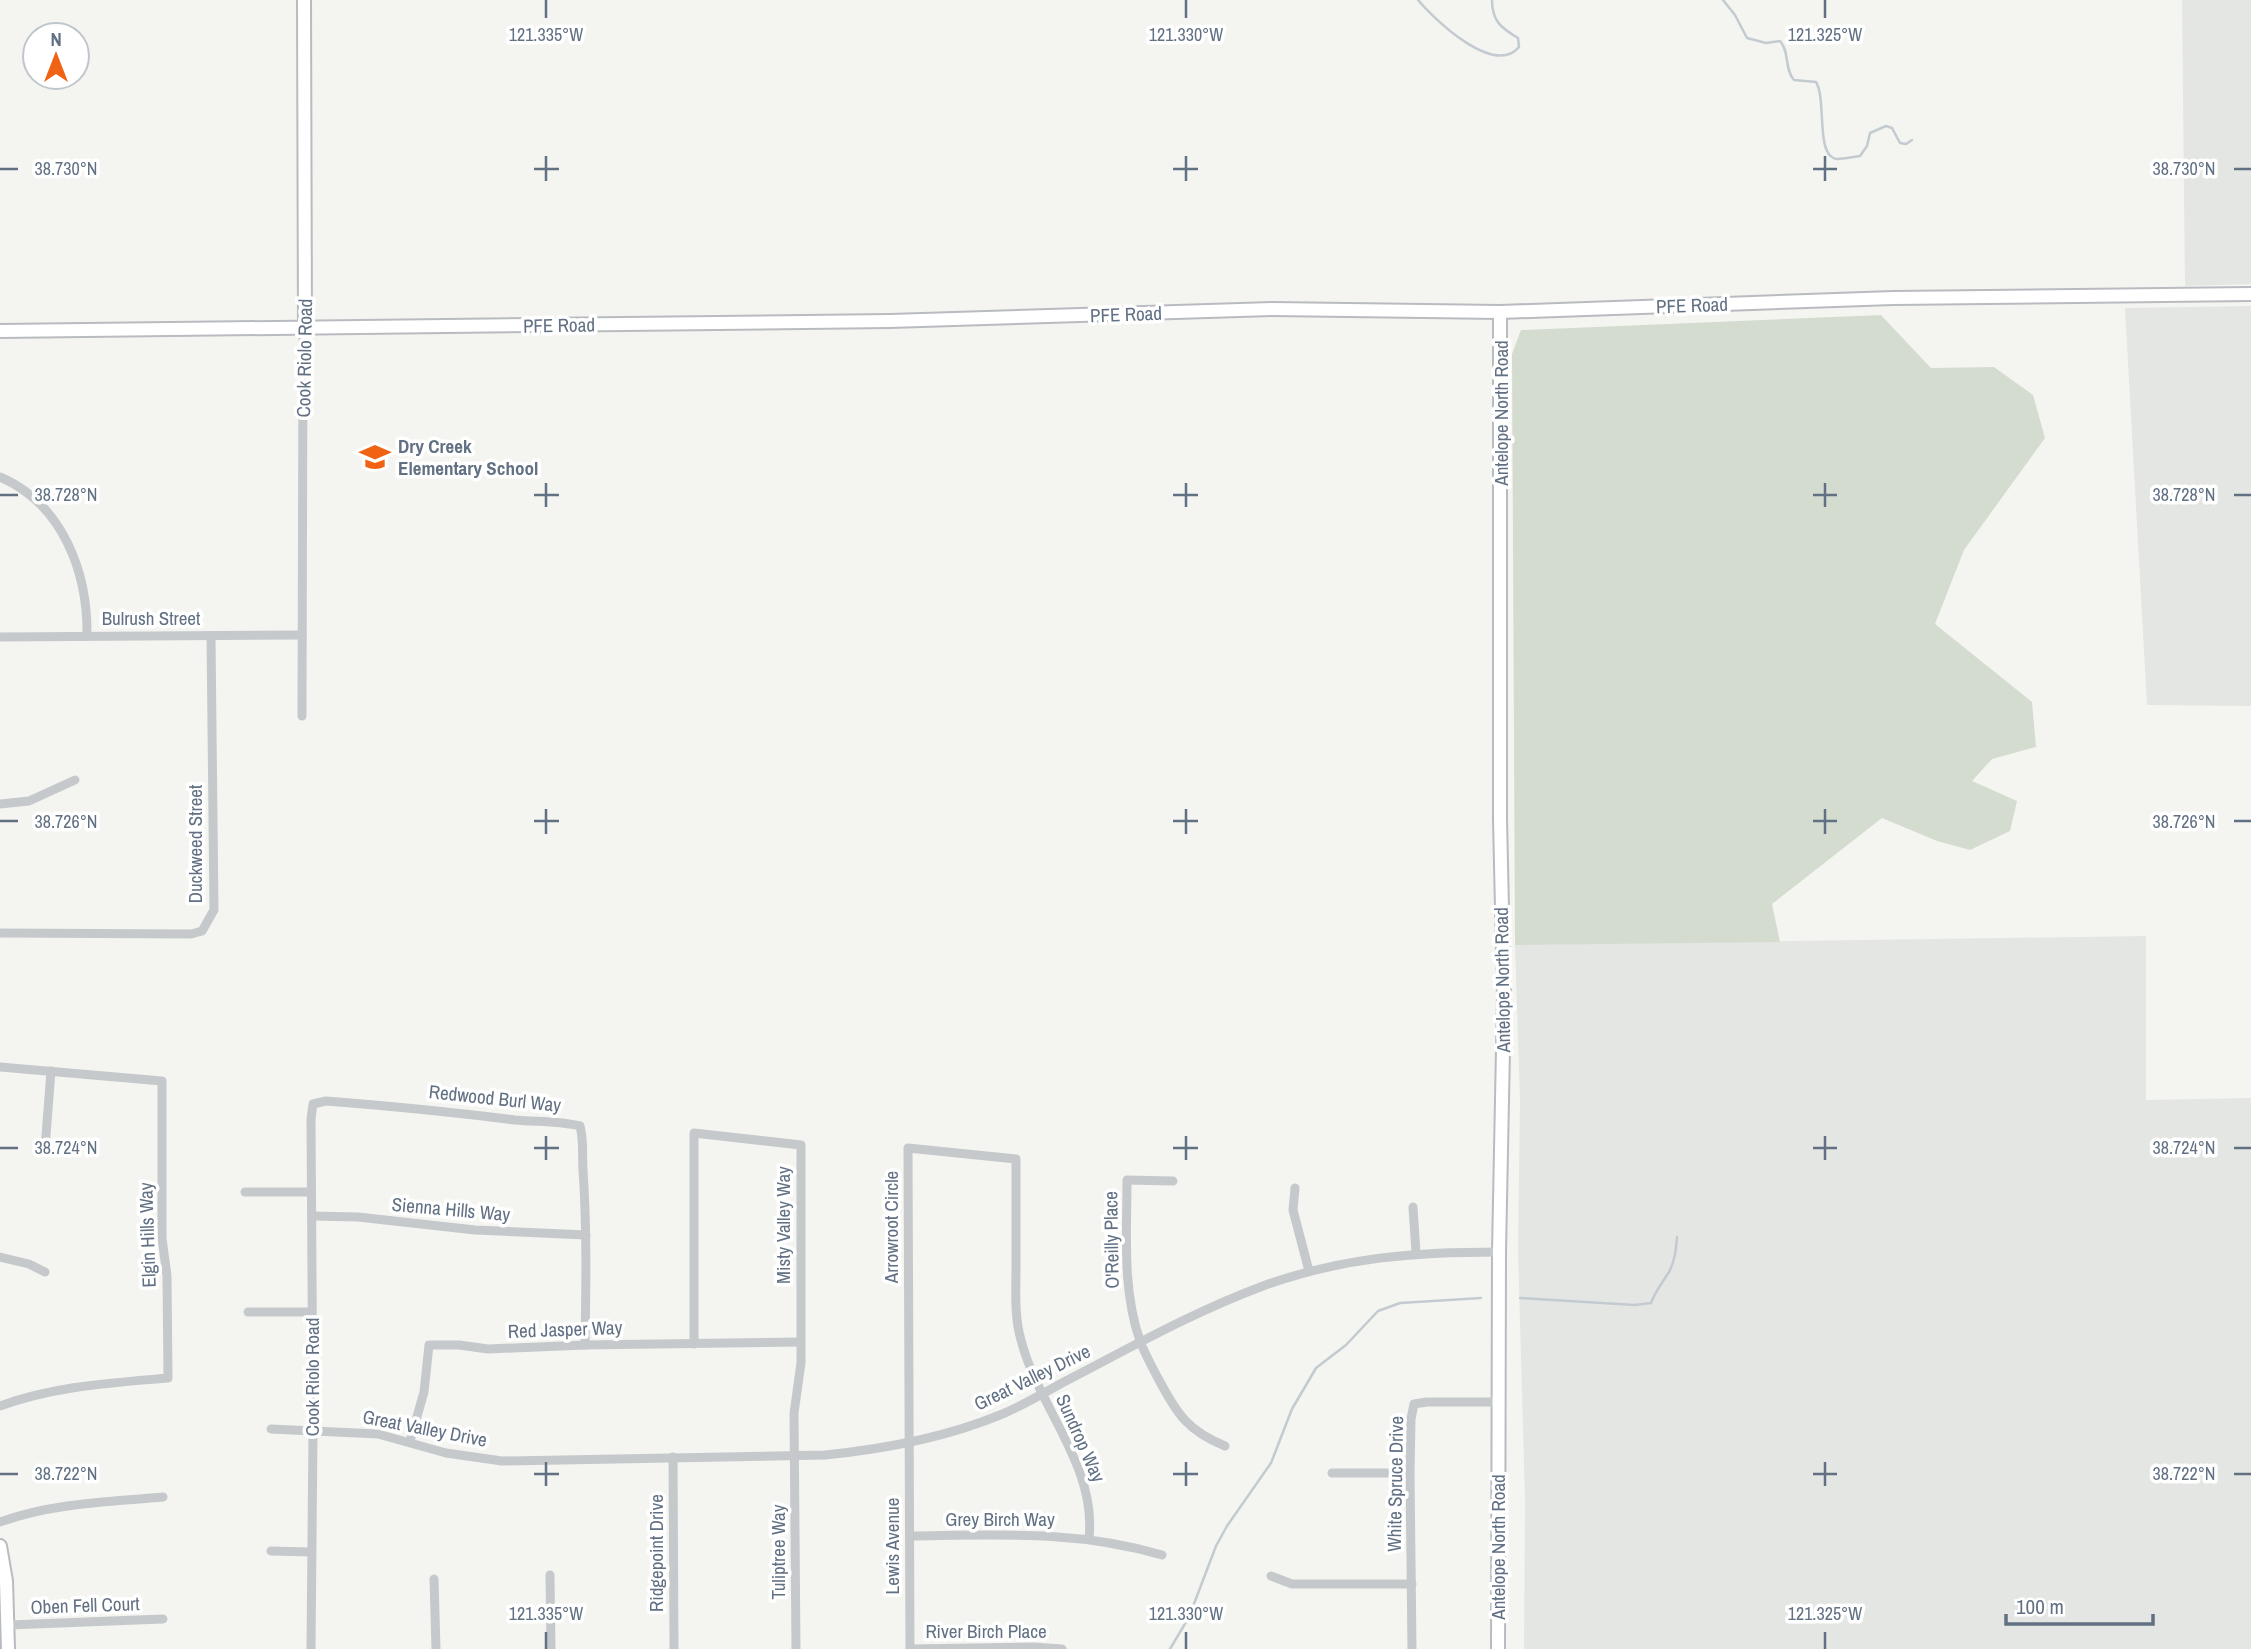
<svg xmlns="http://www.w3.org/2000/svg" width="2251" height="1649" viewBox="0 0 2251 1649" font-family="'Archivo Narrow',sans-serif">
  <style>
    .built { fill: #e4e6e3 }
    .green { fill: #d4dcd0 }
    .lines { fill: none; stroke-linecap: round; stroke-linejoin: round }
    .stream { stroke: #c3cbd1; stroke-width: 2.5 }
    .secondary-casing { stroke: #b8bbc0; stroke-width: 16 }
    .street { stroke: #c6c9cc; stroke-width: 9 }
    .secondary { stroke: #fff; stroke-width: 12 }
    .ticks { fill: none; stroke: #617083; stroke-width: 2.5 }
    .labels { text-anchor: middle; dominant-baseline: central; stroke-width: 7; stroke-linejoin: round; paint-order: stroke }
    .street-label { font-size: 19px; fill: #617083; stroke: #fff }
    .poi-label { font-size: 19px; font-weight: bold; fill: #617083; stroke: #fff; text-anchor: start }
    .ticks-label { font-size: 18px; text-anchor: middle; fill: #617083; stroke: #fff; stroke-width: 7; stroke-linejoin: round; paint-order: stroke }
  </style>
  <rect width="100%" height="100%" fill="#f4f5f0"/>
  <!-- built -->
  <g class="built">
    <path d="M 2182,0 L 2251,0 L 2251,284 L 2185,286 Z"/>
    <path d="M 2251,306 L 2251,706 L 2147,705 L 2125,308 Z"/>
    <path d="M 2146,936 L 2146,1100 L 2251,1098 L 2251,1649 L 1524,1649 L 1525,1500 L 1518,1250 L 1520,1100 L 1515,945 Z"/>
  </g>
  <!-- green -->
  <path class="green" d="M 1881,315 L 1931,368 L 1994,367 L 2033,395 L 2045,438 L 1964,550 L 1935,624 L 2032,702 L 2036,747 L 1992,759 L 1972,781 L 2017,801 L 2010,831 L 1970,850 L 1937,841 L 1882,818 L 1772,904 L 1780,942 L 1515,945 L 1512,354 L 1521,330 Z"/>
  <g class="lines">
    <!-- stream -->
    <g class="stream">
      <path d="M 1418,0 C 1434,19 1494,77 1519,47 L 1518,38 C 1501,28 1492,21 1492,0"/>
      <path d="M 1723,0 L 1735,15 L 1747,38 L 1766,43 L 1780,41 C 1790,52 1784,69 1794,80 L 1816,82 C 1827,100 1815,157 1837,159 C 1844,159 1852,157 1860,156 L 1867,146 L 1870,133 L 1886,126 L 1892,128 L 1900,143 L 1906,144 L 1912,140"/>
      <path d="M 1520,1298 L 1635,1305 L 1651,1303 C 1656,1290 1662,1283 1669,1272 C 1675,1261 1676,1249 1677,1237"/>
      <path d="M 1170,1649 L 1189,1617 L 1216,1546 L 1227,1526 L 1271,1463 L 1292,1409 L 1316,1368 L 1346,1345 L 1378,1311 L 1400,1303 L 1481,1298"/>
    </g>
    <!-- secondary casing -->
    <g class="secondary-casing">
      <g id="secondary">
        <path d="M 304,0 L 305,328"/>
        <path d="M 0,331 L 890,321 L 1272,309 L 1500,312 L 1893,298 L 2251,294"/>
        <path d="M 0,1546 L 6,1581 L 8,1649"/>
        <path d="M 1498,1649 L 1499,1252 L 1504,998 L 1500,819 L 1500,312"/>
      </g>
    </g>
    <!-- street -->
    <g class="street">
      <path d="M 0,477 C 63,504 88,573 87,636"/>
      <path d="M 0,637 L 302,635"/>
      <path d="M 302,716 L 303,339 L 305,328"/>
      <path d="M 0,804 L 29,801 L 75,780"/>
      <path d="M 0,933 L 191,934 L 202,931 L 214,910 L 211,636"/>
      <path d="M 0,1067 L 162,1081 L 162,1238 L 167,1276 L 168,1378 C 110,1383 55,1386 0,1406"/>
      <path d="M 45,1148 L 51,1071"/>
      <path d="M 1173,1181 L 1127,1180 C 1127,1234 1122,1289 1140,1341 C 1145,1354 1152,1367 1159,1380 C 1177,1414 1188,1431 1225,1446"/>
      <path d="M 1295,1188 L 1293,1210 L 1309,1271"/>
      <path d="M 245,1192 L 311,1192"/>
      <path d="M 1413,1207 L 1416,1253"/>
      <path d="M 312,1216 L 358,1217 L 475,1230 L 586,1235"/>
      <path d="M 0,1257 L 29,1264 L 45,1272"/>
      <path d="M 248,1312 L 311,1312"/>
      <path d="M 694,1344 L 694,1133 L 801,1145 L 801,1363 L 794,1413 L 796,1649"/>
      <path d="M 271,1429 L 378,1434 L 446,1453 L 502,1461 L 825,1455 C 885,1449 944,1438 1000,1415 C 1022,1406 1042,1394 1062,1383 C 1128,1349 1193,1312 1263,1286 C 1343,1257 1416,1252 1499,1252"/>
      <path d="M 410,1441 L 424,1392 L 429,1345 L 459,1345 L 488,1349 L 585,1345 L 800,1342"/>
      <path d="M 673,1457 L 674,1649"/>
      <path d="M 1332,1473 L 1410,1473"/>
      <path d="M 0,1522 C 52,1503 108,1502 163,1497"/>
      <path d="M 910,1536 C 998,1535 1076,1530 1162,1555"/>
      <path d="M 271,1551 L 310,1552"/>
      <path d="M 550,1575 L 551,1649"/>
      <path d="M 1271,1576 L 1292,1584 L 1412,1584"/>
      <path d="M 434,1579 L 436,1649"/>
      <path d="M 9,1625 L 163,1619"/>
      <path d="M 311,1649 L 313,1430 L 311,1119 L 313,1104 L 326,1101 C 390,1106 452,1112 515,1120 C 537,1122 559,1121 580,1126 C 584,1141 582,1154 583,1170 C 587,1228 586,1287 585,1345"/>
      <path d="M 910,1649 L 908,1148 L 1016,1159 C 1016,1194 1016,1230 1016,1265 C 1016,1290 1014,1316 1021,1340 C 1038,1407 1097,1466 1089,1538"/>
      <path d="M 910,1649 L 1034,1647 L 1062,1649"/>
      <path d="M 1412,1649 L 1410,1473 L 1411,1419 L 1414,1404 L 1427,1402 L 1499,1402"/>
    </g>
    <!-- secondary -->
    <use href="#secondary" class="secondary"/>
  </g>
  <!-- ticks -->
  <path class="ticks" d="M 546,0 L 546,18M 1186,0 L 1186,18M 1825,0 L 1825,18M 546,156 L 546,181M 1186,156 L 1186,181M 1825,156 L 1825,181M 0,169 L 18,169M 534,169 L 559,169M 1173,169 L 1198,169M 1813,169 L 1837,169M 2234,169 L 2251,169M 546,483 L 546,507M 1186,483 L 1186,507M 1825,483 L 1825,507M 0,495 L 18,495M 534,495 L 559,495M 1173,495 L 1198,495M 1813,495 L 1837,495M 2234,495 L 2251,495M 546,809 L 546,834M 1186,809 L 1186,834M 1825,809 L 1825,834M 0,821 L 18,821M 534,821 L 559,821M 1173,821 L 1198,821M 1813,821 L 1837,821M 2234,821 L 2251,821M 546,1136 L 546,1160M 1186,1136 L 1186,1160M 1825,1136 L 1825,1160M 0,1148 L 18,1148M 534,1148 L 559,1148M 1173,1148 L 1198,1148M 1813,1148 L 1837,1148M 2234,1148 L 2251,1148M 546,1462 L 546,1486M 1186,1462 L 1186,1486M 1825,1462 L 1825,1486M 0,1474 L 18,1474M 534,1474 L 559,1474M 1173,1474 L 1198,1474M 1813,1474 L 1837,1474M 2234,1474 L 2251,1474M 546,1632 L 546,1649M 1186,1632 L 1186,1649M 1825,1632 L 1825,1649"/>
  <!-- icons -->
  <defs>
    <g id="school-bare" transform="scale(2.415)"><path d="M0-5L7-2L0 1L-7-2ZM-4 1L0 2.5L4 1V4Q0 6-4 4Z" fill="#f06214" stroke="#fff" stroke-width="2.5" paint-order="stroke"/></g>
  </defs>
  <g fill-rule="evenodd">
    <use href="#school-bare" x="375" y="457"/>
  </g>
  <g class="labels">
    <!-- street labels -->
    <g class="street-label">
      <text transform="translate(1692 305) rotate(-2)">PFE Road</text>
      <text transform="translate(1126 314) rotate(-2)">PFE Road</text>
      <text transform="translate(559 325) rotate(-1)">PFE Road</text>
      <text transform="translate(304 358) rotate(-89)">Cook Riolo Road</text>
      <text transform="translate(1501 413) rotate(-90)">Antelope North Road</text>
      <text x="151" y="618">Bulrush Street</text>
      <text transform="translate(195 844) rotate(-90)">Duckweed Street</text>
      <text transform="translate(1502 980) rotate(-91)">Antelope North Road</text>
      <text transform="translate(495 1098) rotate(6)">Redwood Burl Way</text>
      <text transform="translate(451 1209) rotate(5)">Sienna Hills Way</text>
      <text transform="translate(783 1225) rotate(-90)">Misty Valley Way</text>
      <text transform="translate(891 1227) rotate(-90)">Arrowroot Circle</text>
      <text transform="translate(147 1235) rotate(-92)">Elgin Hills Way</text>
      <text transform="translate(1111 1240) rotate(-91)">O'Reilly Place</text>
      <text transform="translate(565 1329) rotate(-2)">Red Jasper Way</text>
      <text transform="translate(312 1377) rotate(-90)">Cook Riolo Road</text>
      <text transform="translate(1032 1377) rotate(-26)">Great Valley Drive</text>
      <text transform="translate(425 1428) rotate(11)">Great Valley Drive</text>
      <text transform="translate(1081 1438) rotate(66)">Sundrop Way</text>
      <text transform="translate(1395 1484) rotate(-89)">White Spruce Drive</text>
      <text x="1000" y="1519">Grey Birch Way</text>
      <text transform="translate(892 1546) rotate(-90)">Lewis Avenue</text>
      <text transform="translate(1498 1547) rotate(-90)">Antelope North Road</text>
      <text transform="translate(778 1552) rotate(-90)">Tuliptree Way</text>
      <text transform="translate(656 1553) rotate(-90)">Ridgepoint Drive</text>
      <text transform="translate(85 1605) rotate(-2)">Oben Fell Court</text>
      <text x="986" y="1631">River Birch Place</text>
    </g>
    <!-- poi labels -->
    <g class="poi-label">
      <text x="398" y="446">Dry Creek<tspan x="398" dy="22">Elementary School</tspan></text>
    </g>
  </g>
  <g class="ticks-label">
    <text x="546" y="41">121.335°W</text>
    <text x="1186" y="41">121.330°W</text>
    <text x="1825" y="41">121.325°W</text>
    <text x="66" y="175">38.730°N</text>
    <text x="2184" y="175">38.730°N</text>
    <text x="66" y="501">38.728°N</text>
    <text x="2184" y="501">38.728°N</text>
    <text x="66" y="828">38.726°N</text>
    <text x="2184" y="828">38.726°N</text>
    <text x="66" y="1154">38.724°N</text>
    <text x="2184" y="1154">38.724°N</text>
    <text x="66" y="1480">38.722°N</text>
    <text x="2184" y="1480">38.722°N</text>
    <text x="546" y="1620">121.335°W</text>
    <text x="1186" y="1620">121.330°W</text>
    <text x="1825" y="1620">121.325°W</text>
  </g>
  <!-- north arrow -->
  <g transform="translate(56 56)"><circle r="33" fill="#ffffff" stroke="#c0c6cd" stroke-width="2"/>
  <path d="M0-5L12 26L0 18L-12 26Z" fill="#f06214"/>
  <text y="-10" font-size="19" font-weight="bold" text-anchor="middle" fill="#617083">N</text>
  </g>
  <!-- scale -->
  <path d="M2006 1614v10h147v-10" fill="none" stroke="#617083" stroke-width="3.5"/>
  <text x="2016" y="1614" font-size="21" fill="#617083" stroke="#ffffff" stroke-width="5" paint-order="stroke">100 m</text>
</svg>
